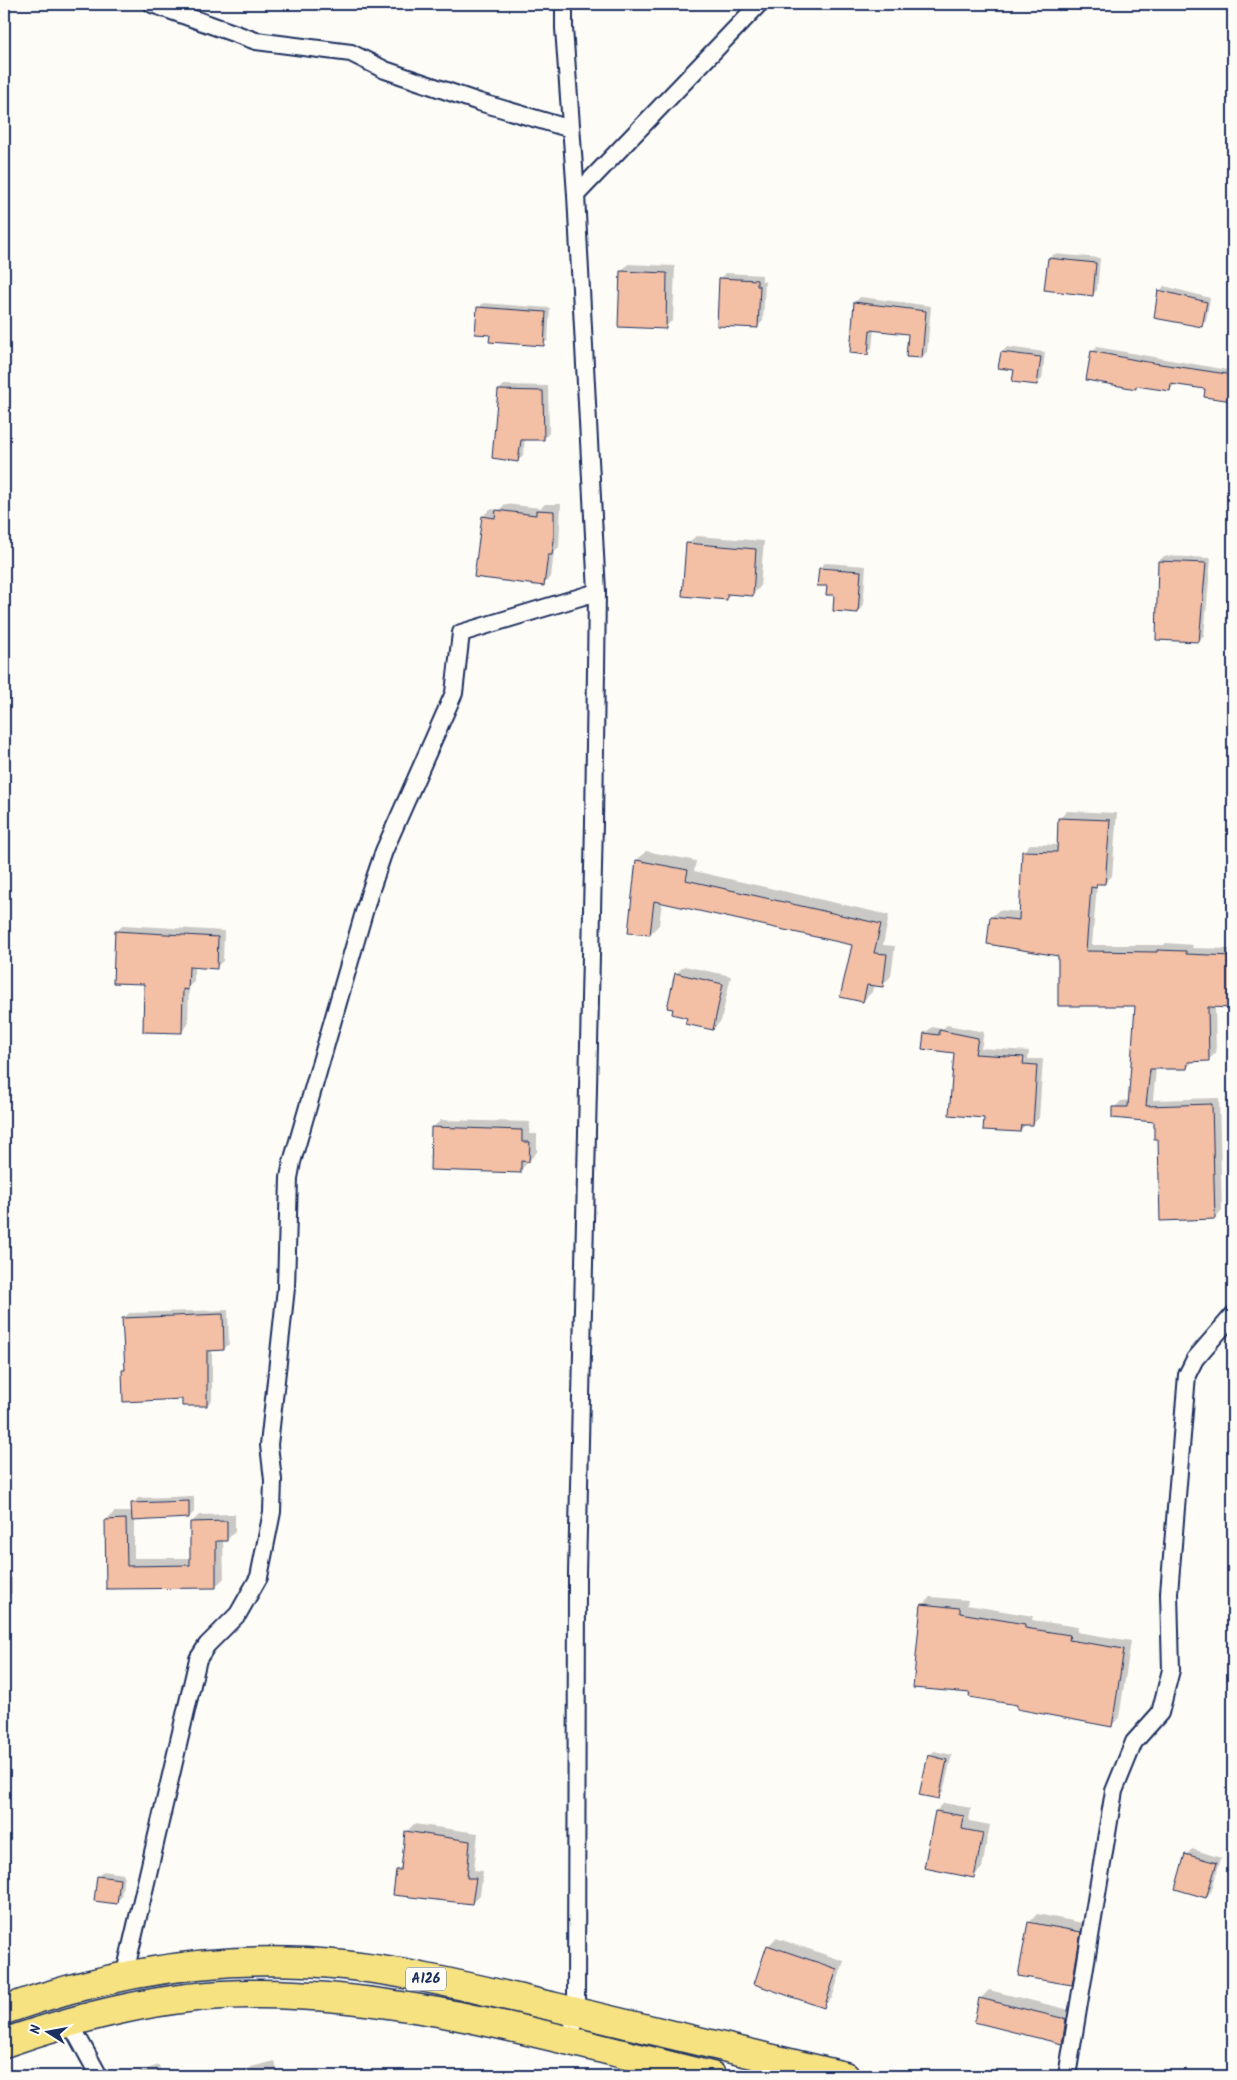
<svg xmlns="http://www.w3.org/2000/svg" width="1237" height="2080" viewBox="0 0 1237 2080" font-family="Kalam,sans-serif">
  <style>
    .shadow { fill: #0003 }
    .building { fill: #f3bfa5; stroke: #1b2f5e }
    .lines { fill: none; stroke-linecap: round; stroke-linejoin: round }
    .street-casing { stroke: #1b2f5e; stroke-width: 20 }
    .highway-casing { stroke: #1b2f5e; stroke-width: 31 }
    .street { stroke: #fdfcf7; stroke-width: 16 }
    .highway { stroke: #f7e281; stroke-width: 28 }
    .labels { text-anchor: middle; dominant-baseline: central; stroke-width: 4; stroke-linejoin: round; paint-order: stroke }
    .shield { fill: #fdfcf7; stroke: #5f6c8c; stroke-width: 1 }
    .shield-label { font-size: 14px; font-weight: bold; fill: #1b2f5e }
  </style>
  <rect width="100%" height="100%" fill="#fdfcf7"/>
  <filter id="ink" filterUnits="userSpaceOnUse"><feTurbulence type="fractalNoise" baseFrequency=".02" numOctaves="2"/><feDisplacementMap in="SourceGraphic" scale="10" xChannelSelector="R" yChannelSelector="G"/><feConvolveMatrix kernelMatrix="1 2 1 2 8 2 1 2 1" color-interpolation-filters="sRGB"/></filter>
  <g filter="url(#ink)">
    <!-- shadow -->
    <g class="shadow">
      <path d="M 1054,254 L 1100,258 L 1097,290 L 1092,295 L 1049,259 Z"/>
      <path d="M 628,264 L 675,266 L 673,320 L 665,327 L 621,272 Z"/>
      <path d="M 725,273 L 762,275 L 762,281 L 765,281 L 763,321 L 758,326 L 720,279 Z"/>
      <path d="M 1164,286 L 1210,298 L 1206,321 L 1202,325 L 1160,291 Z"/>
      <path d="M 860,297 L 931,306 L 927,352 L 922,357 L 909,333 L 874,329 L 872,348 L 867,354 L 855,302 Z"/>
      <path d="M 483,303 L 550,308 L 548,340 L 543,344 L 491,334 L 479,308 Z"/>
      <path d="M 1007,347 L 1045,352 L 1042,379 L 1037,384 L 1016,369 L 1002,353 Z"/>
      <path d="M 1097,347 L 1233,371 L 1233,406 L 1230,405 L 1231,399 L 1207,388 L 1175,384 L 1170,390 L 1138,385 L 1136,387 L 1092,352 Z"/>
      <path d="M 504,385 L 548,386 L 549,433 L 544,439 L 525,439 L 523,455 L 518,461 L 499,390 Z"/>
      <path d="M 505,504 L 541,508 L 545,504 L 561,504 L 559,547 L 554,551 L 551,577 L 543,585 L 483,516 L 490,509 L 499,510 Z"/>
      <path d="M 696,536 L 764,541 L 760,587 L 752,595 L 732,593 L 726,599 L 687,544 Z"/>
      <path d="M 1164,556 L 1211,558 L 1204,636 L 1199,641 L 1159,561 Z"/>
      <path d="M 825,563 L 866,566 L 863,607 L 858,612 L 835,594 L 828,585 L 820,568 Z"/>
      <path d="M 1067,811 L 1117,813 L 1112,876 L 1105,883 L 1100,883 L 1097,885 L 1092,945 L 1164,945 L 1166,943 L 1193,945 L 1192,948 L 1233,949 L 1233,1006 L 1215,1006 L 1216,1053 L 1208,1060 L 1194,1060 L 1187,1068 L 1156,1068 L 1153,1100 L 1219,1098 L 1222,1210 L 1215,1218 L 1159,1138 L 1155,1121 L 1114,1108 L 1121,1101 L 1130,1100 L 1136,1005 L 1060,955 L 988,943 L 991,917 L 999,910 L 1021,912 L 1023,852 L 1030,844 L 1059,845 L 1060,818 Z"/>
      <path d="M 646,851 L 696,861 L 694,871 L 889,915 L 883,945 L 895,946 L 891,976 L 882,986 L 874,984 L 872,992 L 863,1001 L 853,944 L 662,902 L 659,925 L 650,934 L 629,932 L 637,860 Z"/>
      <path d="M 123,925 L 224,931 L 223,961 L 216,967 L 194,966 L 194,982 L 189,986 L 188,1025 L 181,1032 L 146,983 L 116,932 Z"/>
      <path d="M 684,966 L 731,976 L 721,1021 L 713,1029 L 689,1017 L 676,974 Z"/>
      <path d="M 947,1025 L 984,1032 L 981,1048 L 1029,1051 L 1028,1059 L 1043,1059 L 1039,1118 L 1033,1124 L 1026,1124 L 1020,1131 L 985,1117 L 955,1052 L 925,1033 L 932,1027 L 942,1029 Z"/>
      <path d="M 441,1120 L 530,1122 L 529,1134 L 537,1134 L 537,1152 L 520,1171 L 432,1128 Z"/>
      <path d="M 228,1310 L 229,1344 L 224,1349 L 212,1350 L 212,1400 L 207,1405 L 183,1398 L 123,1370 L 126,1367 L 124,1318 L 129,1313 Z"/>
      <path d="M 194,1496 L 194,1512 L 189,1517 L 134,1519 L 134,1558 L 191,1558 L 191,1523 L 199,1515 L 235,1514 L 235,1531 L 227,1540 L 223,1539 L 224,1578 L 216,1586 L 107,1588 L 106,1520 L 114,1512 L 133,1512 L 133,1504 L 138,1498 Z"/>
      <path d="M 4,1578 L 12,1578 L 12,1593 L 6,1599 L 4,1599 Z"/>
      <path d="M 930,1597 L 968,1600 L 967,1605 L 1033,1616 L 1032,1620 L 1078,1627 L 1077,1632 L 1131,1641 L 1119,1718 L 1111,1726 L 1073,1720 L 1073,1717 L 971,1692 L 922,1605 Z"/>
      <path d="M 934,1751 L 952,1755 L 943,1792 L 938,1798 L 929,1756 Z"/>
      <path d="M 944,1803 L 971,1808 L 969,1821 L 990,1825 L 982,1868 L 974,1876 L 936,1811 Z"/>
      <path d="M 414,1824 L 478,1833 L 474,1870 L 483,1871 L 480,1895 L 472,1903 L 397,1870 L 403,1864 L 406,1832 Z"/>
      <path d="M 1192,1849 L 1221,1858 L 1211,1892 L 1206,1897 L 1176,1888 L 1187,1854 Z"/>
      <path d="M 103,1871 L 124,1874 L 121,1897 L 116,1902 L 98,1877 Z"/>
      <path d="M 1037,1914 L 1088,1924 L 1080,1976 L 1071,1984 L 1029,1923 Z"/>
      <path d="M 776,1938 L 844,1961 L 832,1998 L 823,2006 L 768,1946 Z"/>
      <path d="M 989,1990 L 1074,2011 L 1070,2034 L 1062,2042 L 981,1998 Z"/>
      <path d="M 275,2061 L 279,2076 L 247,2076 L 246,2072 L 251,2067 Z"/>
      <path d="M 159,2065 L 162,2076 L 133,2076 L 138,2072 Z"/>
    </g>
    <!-- building -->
    <g class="building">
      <path d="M 1048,258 L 1096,263 L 1093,296 L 1044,290 Z"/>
      <path d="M 620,271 L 667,273 L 666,329 L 618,327 Z"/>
      <path d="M 719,278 L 757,280 L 757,286 L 760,286 L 758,328 L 717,326 Z"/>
      <path d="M 1158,290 L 1207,302 L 1202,327 L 1154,318 Z"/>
      <path d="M 854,302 L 926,311 L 922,358 L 906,357 L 908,334 L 870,330 L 868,355 L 850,353 Z"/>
      <path d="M 477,307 L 546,312 L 544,346 L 489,342 L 490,335 L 475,334 Z"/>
      <path d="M 1091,351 L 1141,361 L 1233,375 L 1233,401 L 1204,397 L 1205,389 L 1171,384 L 1170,391 L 1136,386 L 1136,389 L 1086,380 Z"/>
      <path d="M 1001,352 L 1041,357 L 1037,385 L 1012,382 L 1014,370 L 998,368 Z"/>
      <path d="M 498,390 L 543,391 L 544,440 L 521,440 L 518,462 L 492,458 Z"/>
      <path d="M 496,510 L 536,515 L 536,510 L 554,511 L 554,540 L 552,555 L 548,555 L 544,586 L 474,577 L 482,516 L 495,518 Z"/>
      <path d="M 686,543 L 756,549 L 753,596 L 727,594 L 727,600 L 682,596 Z"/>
      <path d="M 1158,561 L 1206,563 L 1199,642 L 1156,640 Z"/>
      <path d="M 819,568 L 861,571 L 858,613 L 833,611 L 834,595 L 826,595 L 827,586 L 817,586 Z"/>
      <path d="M 1058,818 L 1110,820 L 1105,884 L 1097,884 L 1096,888 L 1091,887 L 1086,951 L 1157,952 L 1157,950 L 1186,951 L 1186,954 L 1233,956 L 1233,1008 L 1208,1007 L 1209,1061 L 1188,1062 L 1187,1069 L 1150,1069 L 1146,1106 L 1212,1104 L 1215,1219 L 1160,1221 L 1158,1139 L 1154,1139 L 1154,1122 L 1112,1118 L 1112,1107 L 1128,1107 L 1135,1006 L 1058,1006 L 1058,956 L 987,944 L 990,917 L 1019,920 L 1022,851 L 1057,852 Z"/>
      <path d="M 636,860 L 688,870 L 686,880 L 881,924 L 874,953 L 887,954 L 883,987 L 867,985 L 863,1002 L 840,997 L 852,945 L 654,901 L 650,935 L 628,933 Z"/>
      <path d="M 115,931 L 218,937 L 217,969 L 189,967 L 188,990 L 183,989 L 182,1033 L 143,1032 L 144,984 L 113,983 Z"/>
      <path d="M 675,973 L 723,984 L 713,1030 L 685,1024 L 687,1018 L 672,1014 L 673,1009 L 667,1008 Z"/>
      <path d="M 939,1030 L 978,1038 L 975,1054 L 1024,1057 L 1023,1064 L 1037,1065 L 1033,1125 L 1021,1125 L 1020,1132 L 983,1130 L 984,1118 L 949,1115 L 954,1053 L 922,1049 L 924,1033 L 939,1035 Z"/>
      <path d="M 431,1127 L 522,1130 L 522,1142 L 530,1142 L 529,1162 L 521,1161 L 521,1173 L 430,1170 Z"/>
      <path d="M 223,1314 L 224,1350 L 207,1351 L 207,1406 L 182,1406 L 182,1399 L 123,1402 L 122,1370 L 125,1370 L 122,1318 Z"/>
      <path d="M 189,1501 L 189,1518 L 132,1521 L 131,1503 Z"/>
      <path d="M 126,1519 L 127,1566 L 190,1565 L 190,1522 L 227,1521 L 227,1541 L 216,1541 L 216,1588 L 106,1589 L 105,1520 Z"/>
      <path d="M 921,1604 L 960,1608 L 960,1613 L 1025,1624 L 1025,1628 L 1070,1635 L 1069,1640 L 1124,1649 L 1112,1727 L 1017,1709 L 1017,1705 L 969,1697 L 970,1693 L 913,1688 Z"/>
      <path d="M 928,1755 L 947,1760 L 939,1799 L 919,1795 Z"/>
      <path d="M 935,1811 L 964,1816 L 962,1829 L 983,1833 L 974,1878 L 924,1868 Z"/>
      <path d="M 405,1831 L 470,1841 L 467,1878 L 476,1878 L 472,1904 L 393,1895 L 396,1870 L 401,1870 Z"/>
      <path d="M 1185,1854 L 1217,1863 L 1206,1898 L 1175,1889 Z"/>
      <path d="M 97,1876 L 120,1879 L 117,1904 L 94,1901 Z"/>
      <path d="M 1028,1922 L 1081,1932 L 1072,1985 L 1018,1976 Z"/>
      <path d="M 767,1945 L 837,1969 L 824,2008 L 754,1984 Z"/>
      <path d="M 979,1998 L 1066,2019 L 1062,2044 L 974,2022 Z"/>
    </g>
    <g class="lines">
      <!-- street casing -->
      <g class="street-casing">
        <g id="street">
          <path d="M 152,4 L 256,41 L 351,53 L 385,70 L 479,102 L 571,129"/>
          <path d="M 564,4 L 564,28 L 576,195 L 597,592 L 594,823 L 577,1574 L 576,2012 L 570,2042"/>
          <path d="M 576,195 L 759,4"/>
          <path d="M 124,1977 L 198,1659 L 207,1645 L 238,1614 L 259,1577 L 272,1512 L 273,1480 L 269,1445 L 286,1288 L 289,1178 L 292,1162 L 369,895 L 384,851 L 454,693 L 461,633 L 597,592"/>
          <path d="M 69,2021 L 99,2076"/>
          <path d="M 1067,2076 L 1114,1791 L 1134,1742 L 1160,1713 L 1171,1670 L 1169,1593 L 1187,1375 L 1195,1359 L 1233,1315"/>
        </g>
      </g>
      <!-- highway casing -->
      <g class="highway-casing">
        <g id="highway">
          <path d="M 4,2010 C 99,1976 203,1957 305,1962 C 389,1966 473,1988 555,2007 C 651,2030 748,2053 845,2076"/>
          <path d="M 4,2043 C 82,2016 164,1995 248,1994 C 406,1992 560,2040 712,2076"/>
        </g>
      </g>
      <!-- street -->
      <use href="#street" class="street"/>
      <!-- highway -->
      <use href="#highway" class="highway"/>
    </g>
  </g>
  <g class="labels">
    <!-- shield labels -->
    <rect class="shield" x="406" y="1967.5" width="40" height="23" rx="4"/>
    <g class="shield-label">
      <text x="426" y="1979">A126</text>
    </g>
  </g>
  <!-- margin -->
  <rect width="1237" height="2080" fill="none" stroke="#fdfcf7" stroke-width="20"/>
  <rect x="10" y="10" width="1217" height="2060" fill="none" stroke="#1b2f5e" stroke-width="2" filter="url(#ink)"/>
  <!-- north arrow -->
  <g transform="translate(48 2032) rotate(281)" stroke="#fdfcf7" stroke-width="4" paint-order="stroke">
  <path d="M0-4L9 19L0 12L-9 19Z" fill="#1b2f5e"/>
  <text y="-8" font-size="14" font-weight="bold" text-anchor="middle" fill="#1b2f5e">N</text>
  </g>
</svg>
